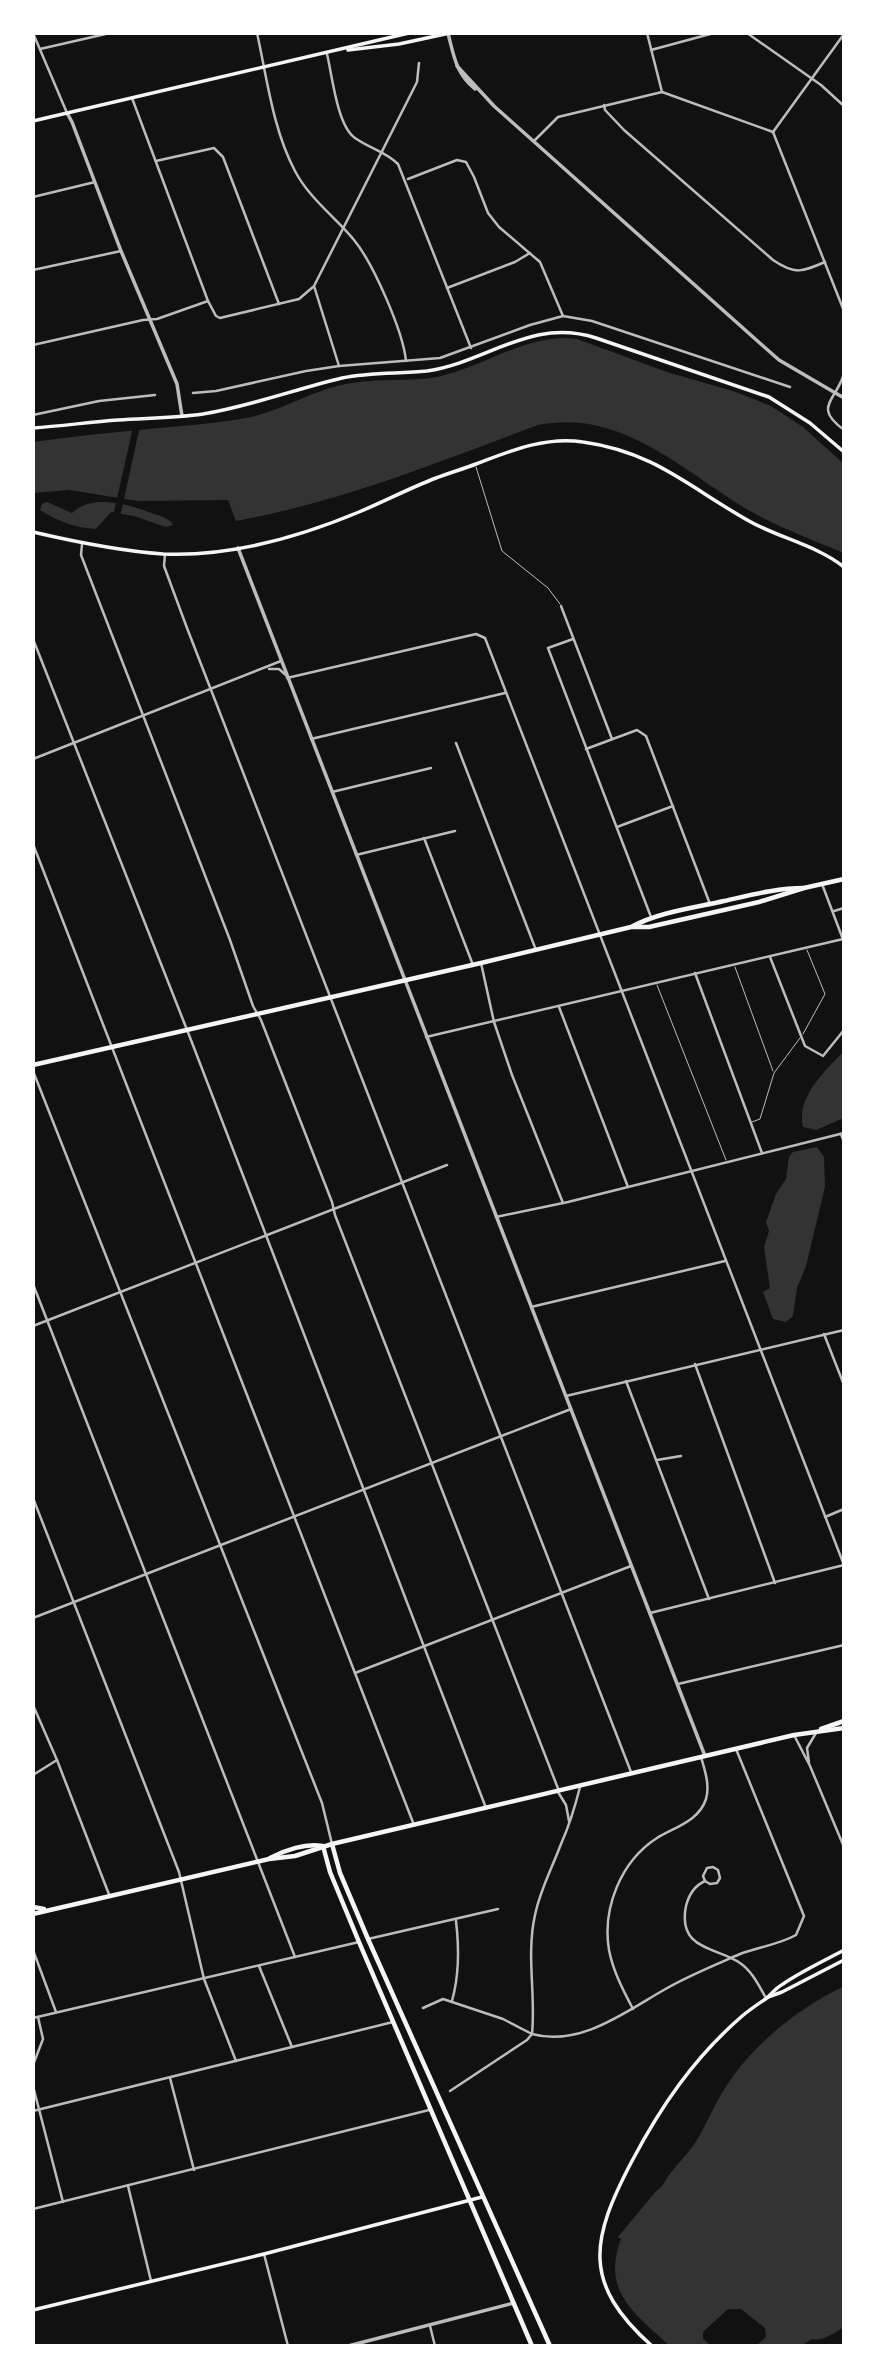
<svg xmlns="http://www.w3.org/2000/svg" width="877" height="2379" viewBox="0 0 877 2379" font-family="Merriweather,serif">
  <style>
    .water { fill: #333 }
    .pier { fill: #111 }
    .lines { fill: none; stroke-linecap: round; stroke-linejoin: round }
    .service { stroke: #bcbcbc; stroke-width: 1 }
    .minor { stroke: #bcbcbc; stroke-width: 2.5 }
    .tertiary { stroke: #bcbcbc; stroke-width: 3.5 }
    .secondary { stroke: #f5f5f5; stroke-width: 3.5 }
    .primary { stroke: #f5f5f5; stroke-width: 4.5 }
  </style>
  <rect width="100%" height="100%" fill="#111"/>
  <!-- water -->
  <g class="water">
    <path d="M 564,338 L 577,339 L 667,372 L 736,392 L 771,406 L 803,427 L 844,464 L 844,553 C 813,540 780,528 750,511 C 684,472 622,408 538,425 C 438,462 341,502 236,521 L 228,500 L 138,501 L 69,490 L 33,493 L 33,442 C 69,437 104,433 139,430 C 177,426 214,424 251,417 C 286,409 316,388 352,383 C 380,378 409,382 437,377 C 481,368 518,339 564,338 Z"/>
    <path d="M 47,502 L 72,513 C 93,493 130,505 154,514 C 162,517 168,517 173,525 L 166,527 L 134,516 L 111,512 L 96,529 C 76,528 57,521 40,510 L 42,504 Z"/>
    <path d="M 844,1051 L 844,1118 L 816,1130 L 803,1127 C 796,1097 825,1071 844,1051 Z"/>
    <path d="M 817,1147 L 824,1157 L 825,1187 L 806,1266 L 797,1288 L 793,1316 L 786,1322 L 773,1319 L 763,1292 L 770,1288 L 764,1247 L 769,1231 L 766,1222 L 776,1194 L 786,1179 L 789,1157 L 793,1152 Z"/>
    <path d="M 844,1986 L 844,2327 C 835,2332 823,2342 812,2339 L 801,2346 L 756,2346 L 766,2337 L 765,2328 L 741,2309 L 728,2309 L 703,2332 L 703,2339 L 709,2344 L 716,2346 L 670,2346 C 635,2314 601,2291 621,2239 L 618,2237 L 656,2191 C 664,2186 664,2182 669,2175 C 676,2165 686,2156 693,2146 C 706,2127 714,2104 727,2085 C 755,2042 798,2009 844,1986 Z"/>
  </g>
  <!-- pier -->
  <path class="pier" d="M 140,426 L 120,517 L 113,516 L 133,427 Z"/>
  <g class="lines">
    <!-- service -->
    <g class="service">
      <path d="M 476,467 L 502,551 L 548,588 L 560,604"/>
      <path d="M 735,967 L 773,1071"/>
      <path d="M 657,985 L 726,1160"/>
      <path d="M 803,1034 L 825,994 L 807,950"/>
      <path d="M 752,1122 L 760,1119 L 774,1073 L 800,1038"/>
    </g>
    <!-- minor -->
    <g class="minor">
      <path d="M 33,33 L 67,113"/>
      <path d="M 257,33 C 267,78 273,130 295,171 C 309,198 335,217 354,240 C 373,263 403,331 406,361"/>
      <path d="M 647,33 L 662,92"/>
      <path d="M 747,33 L 821,85 L 844,106"/>
      <path d="M 40,49 L 110,33"/>
      <path d="M 651,50 L 714,33"/>
      <path d="M 327,54 C 332,74 337,126 355,138 C 369,148 386,152 398,164 L 471,348"/>
      <path d="M 132,98 L 208,301"/>
      <path d="M 604,105 L 605,110 L 624,130 L 773,260 C 795,275 802,272 825,262"/>
      <path d="M 773,132 L 844,311"/>
      <path d="M 773,132 L 844,34"/>
      <path d="M 534,141 L 558,117 L 662,92 L 773,132"/>
      <path d="M 156,161 L 214,148 L 223,157 L 279,304"/>
      <path d="M 408,179 L 457,160 L 466,162 L 474,177 L 488,213 L 499,227 L 540,262 L 563,316"/>
      <path d="M 33,197 L 95,182"/>
      <path d="M 33,270 L 121,251"/>
      <path d="M 447,288 L 515,262 L 530,253"/>
      <path d="M 33,345 L 143,320 L 157,319 L 208,301 L 216,316 L 220,318 L 299,299 L 313,287"/>
      <path d="M 339,366 L 314,286 L 417,82 L 419,63"/>
      <path d="M 844,374 C 835,402 813,407 844,430"/>
      <path d="M 193,393 L 216,391 L 306,371 L 339,366 L 440,358 L 530,325 L 563,316 L 592,321 L 790,387"/>
      <path d="M 33,415 L 99,401 L 155,395"/>
      <path d="M 82,544 L 81,555 L 230,940 L 253,1006 L 261,1020 L 332,1202 L 335,1215 L 559,1791"/>
      <path d="M 165,554 L 164,566 L 187,628 L 631,1772"/>
      <path d="M 561,606 L 612,739"/>
      <path d="M 33,639 L 191,1040 L 486,1808"/>
      <path d="M 573,639 L 548,648 L 651,917"/>
      <path d="M 269,669 L 279,669 L 287,676"/>
      <path d="M 287,678 L 476,634 L 485,638 L 844,1565"/>
      <path d="M 311,739 L 505,693"/>
      <path d="M 456,743 L 536,950"/>
      <path d="M 586,749 L 637,730 L 646,736 L 710,904"/>
      <path d="M 33,759 L 281,661"/>
      <path d="M 332,792 L 431,768"/>
      <path d="M 617,827 L 673,806"/>
      <path d="M 424,838 L 473,965"/>
      <path d="M 33,844 L 414,1825"/>
      <path d="M 356,855 L 455,831"/>
      <path d="M 822,884 L 844,942"/>
      <path d="M 834,911 L 844,908"/>
      <path d="M 770,957 L 805,1046 L 823,1056 L 844,1030"/>
      <path d="M 481,963 L 494,1022 L 512,1075 L 563,1203"/>
      <path d="M 695,973 L 762,1153"/>
      <path d="M 559,1007 L 628,1187"/>
      <path d="M 426,1037 L 843,939"/>
      <path d="M 33,1071 L 322,1803 L 332,1844"/>
      <path d="M 841,1134 L 844,1142"/>
      <path d="M 496,1217 L 568,1202 L 844,1133"/>
      <path d="M 33,1284 L 295,1957"/>
      <path d="M 531,1307 L 725,1261"/>
      <path d="M 33,1326 L 447,1165"/>
      <path d="M 824,1334 L 844,1385"/>
      <path d="M 695,1364 L 775,1583"/>
      <path d="M 626,1381 L 709,1599"/>
      <path d="M 566,1396 L 844,1330"/>
      <path d="M 657,1460 L 681,1456"/>
      <path d="M 33,1498 L 179,1872 L 204,1979 L 236,2061"/>
      <path d="M 825,1517 L 844,1509"/>
      <path d="M 650,1613 L 844,1565"/>
      <path d="M 33,1618 L 571,1409"/>
      <path d="M 355,1673 L 631,1566"/>
      <path d="M 678,1684 L 844,1645"/>
      <path d="M 33,1705 L 57,1760 L 110,1897"/>
      <path d="M 794,1735 L 810,1766 L 844,1847"/>
      <path d="M 809,1763 L 807,1748 L 816,1733"/>
      <path d="M 33,1775 L 57,1760"/>
      <path d="M 558,1792 L 566,1805 L 569,1821"/>
      <path d="M 705,1881 L 703,1876 L 707,1868 L 713,1867 L 718,1870 L 720,1878 L 717,1883 L 710,1884 L 705,1881 C 694,1886 689,1894 686,1906 C 677,1951 718,1947 740,1963 C 752,1971 759,1986 766,1998"/>
      <path d="M 368,1939 L 498,1909"/>
      <path d="M 33,1950 L 56,2012"/>
      <path d="M 259,1966 L 292,2047"/>
      <path d="M 452,2001 C 459,1976 459,1946 456,1921"/>
      <path d="M 423,2008 L 443,1999 L 503,2019 L 532,2034 C 536,1995 526,1955 535,1915 C 540,1890 552,1868 561,1844 C 569,1826 575,1807 580,1787"/>
      <path d="M 633,2009 C 623,1990 613,1971 609,1950 C 602,1908 621,1861 657,1838 C 675,1827 699,1821 706,1799 C 710,1785 705,1771 701,1757"/>
      <path d="M 33,2018 L 359,1942"/>
      <path d="M 33,2065 L 43,2039 L 38,2017"/>
      <path d="M 170,2078 L 194,2170"/>
      <path d="M 33,2086 L 63,2202"/>
      <path d="M 450,2091 L 527,2040 L 532,2034 C 579,2047 624,2013 662,1991 C 685,1977 715,1965 740,1954 C 758,1947 778,1945 796,1935 L 804,1916 L 736,1749"/>
      <path d="M 33,2111 L 393,2022"/>
      <path d="M 128,2186 L 151,2281"/>
      <path d="M 33,2209 L 429,2110"/>
      <path d="M 264,2254 L 288,2346"/>
      <path d="M 430,2326 L 435,2346"/>
    </g>
    <!-- tertiary -->
    <g class="tertiary">
      <path d="M 448,33 C 454,57 456,73 475,89"/>
      <path d="M 457,66 L 494,106 L 762,345 L 779,360 L 844,398"/>
      <path d="M 67,113 L 72,122 L 121,251 L 177,384 L 182,416"/>
      <path d="M 238,548 L 705,1756"/>
      <path d="M 348,2346 L 514,2303"/>
    </g>
    <!-- secondary -->
    <g class="secondary">
      <path d="M 348,50 L 399,44 L 450,33"/>
      <path d="M 33,121 L 409,33"/>
      <path d="M 33,428 C 62,426 90,422 118,420 C 146,418 175,418 203,414 C 251,406 296,389 342,378 C 371,372 399,374 427,371 C 488,362 531,317 596,338 L 769,397 L 810,423 L 844,452"/>
      <path d="M 33,532 C 76,542 120,551 163,554 C 229,557 299,537 359,512 C 385,501 410,488 436,478 C 449,473 463,469 476,464 C 510,451 546,436 583,442 C 655,452 690,488 749,521 C 779,538 816,545 844,567"/>
      <path d="M 768,1997 L 782,1992 L 844,1960"/>
      <path d="M 33,2310 L 264,2254 L 482,2197"/>
      <path d="M 652,2346 C 581,2283 591,2239 632,2161 C 661,2106 694,2058 741,2017 C 749,2010 758,2004 767,1998 C 772,1993 777,1987 783,1984 C 802,1971 824,1961 844,1950"/>
    </g>
    <!-- primary -->
    <g class="primary">
      <path d="M 632,927 L 649,927 L 759,902 L 804,888 L 844,879"/>
      <path d="M 33,1065 L 481,963 L 631,927 C 659,912 693,908 724,901 C 751,895 777,888 804,888"/>
      <path d="M 821,1729 L 844,1721"/>
      <path d="M 332,1844 L 340,1873 L 368,1939 L 550,2346"/>
      <path d="M 323,1846 L 330,1872 L 359,1942 L 532,2346"/>
      <path d="M 270,1858 C 285,1850 306,1843 322,1846"/>
      <path d="M 33,1907 L 44,1909"/>
      <path d="M 33,1914 L 269,1859 L 295,1856 L 332,1844 L 794,1735 L 844,1728"/>
    </g>
  </g>
  <!-- border -->
  <rect width="877" height="2379" fill="none" stroke="#ffffff" stroke-width="70"/>
</svg>
